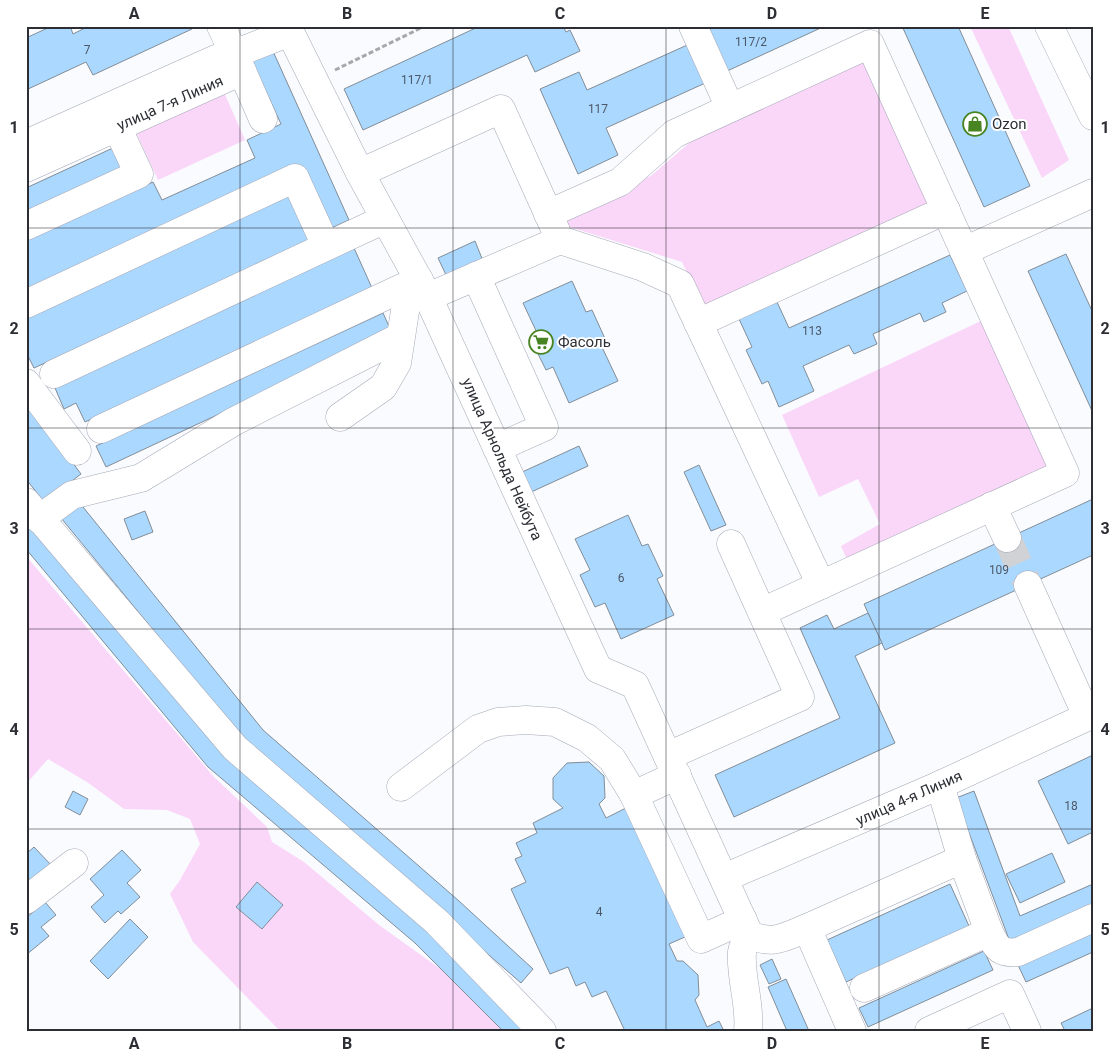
<svg xmlns="http://www.w3.org/2000/svg" width="1119" height="1057" viewBox="0 0 1119 1057" font-family="Roboto,sans-serif">
  <style>
    .green { fill: #fad6f9 }
    .building { fill: #abd8ff; stroke: #818d97 }
    .lines { fill: none; stroke-linecap: round; stroke-linejoin: round }
    .minor-tunnel { stroke: #d1d2d6; stroke-width: 28; stroke-dasharray: 28 14; stroke-linecap: butt }
    .minor-casing { stroke: #a5a9b7; stroke-width: 29 }
    .major-casing { stroke: #a5a9b7; stroke-width: 29 }
    .path { stroke: #a7a8ac; stroke-width: 3; stroke-dasharray: 5 2.5; stroke-linecap: butt }
    .minor { stroke: #fff; stroke-width: 28 }
    .major { stroke: #fff; stroke-width: 28 }
    .grid { fill: none; stroke: #2c2e34; stroke-width: 1; stroke-opacity: 0.55 }
    .labels { text-anchor: middle; dominant-baseline: central; stroke-width: 4; stroke-linejoin: round; paint-order: stroke }
    .number-label { font-size: 12px; fill: #4c5867 }
    .street-label { font-size: 15px; fill: #2c2e34; stroke: #fff }
    .poi-label { font-size: 15px; fill: #2c2e34; stroke: #fff; text-anchor: start }
    .neatline { fill: none; stroke: #2c2e34; stroke-width: 2 }
    .grid-label { font-size: 16px; text-anchor: middle; font-weight: bold; fill: #2c2e34 }
  </style>
  <rect width="100%" height="100%" fill="#fafbfe"/>
  <!-- green -->
  <g class="green">
    <path d="M 970,26 L 1008,26 L 1069,160 L 1042,178 Z"/>
    <path d="M 868,53 L 935,206 L 704,308 L 682,262 L 560,224 L 652,175 L 702,132 Z"/>
    <path d="M 223,90 L 245,140 L 158,180 L 135,130 Z"/>
    <path d="M 985,319 L 1053,469 L 849,564 L 841,546 L 880,524 L 858,479 L 819,497 L 782,415 Z"/>
    <path d="M 26,556 L 214,777 L 267,827 L 272,842 L 304,862 L 379,925 L 470,990 L 511,1031 L 280,1031 L 193,942 L 170,894 L 180,880 L 200,844 L 190,819 L 167,810 L 124,809 L 87,782 L 48,759 L 26,784 Z"/>
  </g>
  <!-- building -->
  <g class="building">
    <path d="M 52,26 L 70,26 L 73,34 L 89,26 L 190,26 L 192,29 L 93,75 L 86,62 L 26,90 L 26,38 Z"/>
    <path d="M 480,26 L 563,26 L 566,32 L 570,30 L 580,51 L 535,72 L 527,55 L 363,130 L 344,89 Z"/>
    <path d="M 717,26 L 825,26 L 725,72 L 706,31 Z"/>
    <path d="M 902,26 L 958,26 L 1030,186 L 984,207 Z"/>
    <path d="M 694,42 L 712,80 L 606,128 L 618,155 L 578,174 L 540,89 L 579,72 L 587,90 Z"/>
    <path d="M 272,49 L 349,220 L 329,229 L 299,165 L 26,289 L 26,240 L 153,182 L 162,200 L 255,158 L 247,140 L 281,124 L 251,59 Z"/>
    <path d="M 115,147 L 124,167 L 26,212 L 26,188 Z"/>
    <path d="M 292,194 L 313,238 L 34,368 L 26,352 L 26,319 Z"/>
    <path d="M 475,241 L 483,261 L 447,277 L 438,258 Z"/>
    <path d="M 354,248 L 372,288 L 85,422 L 76,403 L 64,409 L 55,388 Z"/>
    <path d="M 1066,254 L 1093,313 L 1093,413 L 1028,271 Z"/>
    <path d="M 950,255 L 967,291 L 942,303 L 946,312 L 924,322 L 920,313 L 873,334 L 877,344 L 854,354 L 849,345 L 803,366 L 814,391 L 779,407 L 768,381 L 762,384 L 746,350 L 752,347 L 739,319 L 777,302 L 789,328 Z"/>
    <path d="M 572,281 L 586,312 L 592,310 L 607,343 L 601,345 L 618,381 L 569,403 L 553,367 L 546,370 L 538,354 L 531,338 L 538,335 L 523,303 Z"/>
    <path d="M 383,313 L 392,333 L 106,467 L 96,446 Z"/>
    <path d="M 26,400 L 81,474 L 44,502 L 26,479 Z"/>
    <path d="M 579,446 L 588,466 L 529,493 L 520,473 Z"/>
    <path d="M 699,465 L 726,525 L 711,531 L 684,472 Z"/>
    <path d="M 1093,499 L 1093,555 L 885,650 L 864,604 Z"/>
    <path d="M 79,502 L 263,730 L 459,901 L 533,969 L 521,983 L 248,745 L 61,518 Z"/>
    <path d="M 145,511 L 153,532 L 132,540 L 124,519 Z"/>
    <path d="M 628,515 L 642,546 L 648,544 L 663,576 L 657,579 L 674,615 L 621,639 L 605,603 L 595,607 L 580,575 L 590,570 L 575,539 Z"/>
    <path d="M 26,517 L 429,926 L 532,1031 L 503,1031 L 415,943 L 208,767 L 26,549 Z"/>
    <path d="M 868,613 L 882,643 L 855,656 L 895,743 L 734,817 L 715,775 L 840,718 L 800,628 L 827,615 L 834,629 Z"/>
    <path d="M 1093,755 L 1093,832 L 1068,844 L 1038,781 Z"/>
    <path d="M 589,762 L 604,776 L 605,798 L 599,804 L 606,818 L 628,807 L 687,936 L 669,944 L 677,961 L 683,961 L 698,975 L 699,995 L 695,1000 L 707,1027 L 719,1021 L 724,1031 L 625,1031 L 606,991 L 592,997 L 585,982 L 576,986 L 568,967 L 550,974 L 511,889 L 526,882 L 515,859 L 522,856 L 516,843 L 537,833 L 533,823 L 563,808 L 553,799 L 553,778 L 567,763 Z"/>
    <path d="M 73,791 L 88,799 L 80,815 L 65,807 Z"/>
    <path d="M 974,791 L 1020,916 L 1093,884 L 1093,905 L 1010,942 L 956,798 Z"/>
    <path d="M 34,847 L 52,866 L 33,884 L 26,876 L 26,854 Z"/>
    <path d="M 122,850 L 141,870 L 127,883 L 140,897 L 121,914 L 118,911 L 105,923 L 91,907 L 104,895 L 90,879 Z"/>
    <path d="M 1052,853 L 1065,882 L 1020,903 L 1006,874 Z"/>
    <path d="M 257,882 L 283,905 L 262,929 L 236,907 Z"/>
    <path d="M 950,884 L 969,926 L 846,982 L 827,940 Z"/>
    <path d="M 45,902 L 56,915 L 41,927 L 49,936 L 26,955 L 26,918 Z"/>
    <path d="M 130,919 L 148,937 L 108,979 L 90,961 Z"/>
    <path d="M 1093,931 L 1093,952 L 1026,982 L 1018,965 Z"/>
    <path d="M 984,951 L 993,970 L 868,1027 L 859,1008 Z"/>
    <path d="M 772,959 L 781,979 L 769,984 L 760,965 Z"/>
    <path d="M 786,979 L 809,1031 L 787,1031 L 768,987 Z"/>
    <path d="M 1093,1008 L 1093,1031 L 1065,1031 L 1061,1023 Z"/>
  </g>
  <g class="lines">
    <!-- minor-tunnel -->
    <path class="minor-tunnel" d="M 1007,538 L 1028,585"/>
    <!-- minor casing -->
    <g class="minor-casing">
      <g id="minor">
        <path d="M 287,26 L 360,173 L 428,297 L 598,669 L 635,685 L 749,934 C 772,946 784,937 807,928 L 852,1031"/>
        <path d="M 693,26 L 730,108"/>
        <path d="M 242,71 L 263,119"/>
        <path d="M 26,144 L 216,59 L 234,54 L 221,26"/>
        <path d="M 26,168 L 242,71 L 234,54 L 290,32"/>
        <path d="M 360,173 L 501,109 L 556,231"/>
        <path d="M 548,214 L 620,182 L 674,134 L 870,44 L 1065,473 L 762,612"/>
        <path d="M 26,226 L 139,174 L 117,127"/>
        <path d="M 964,251 L 1093,193"/>
        <path d="M 476,276 L 544,427 L 497,448"/>
        <path d="M 428,297 L 560,240 L 643,267 L 680,284 L 821,585"/>
        <path d="M 26,304 L 295,178 L 326,246"/>
        <path d="M 698,323 L 946,210"/>
        <path d="M 54,374 L 385,219"/>
        <path d="M 26,383 L 77,451"/>
        <path d="M 340,417 L 383,387 L 397,363 L 409,285"/>
        <path d="M 101,429 L 419,280"/>
        <path d="M 26,502 L 235,748 L 437,922 L 542,1031"/>
        <path d="M 992,506 L 1007,538"/>
        <path d="M 39,519 L 72,495 L 141,478 L 233,422 L 400,337"/>
        <path d="M 1028,585 L 1087,716"/>
        <path d="M 668,756 L 800,697 L 731,544"/>
        <path d="M 677,775 L 634,795 L 701,939 L 743,920"/>
        <path d="M 401,787 L 478,729 L 498,722 L 526,720 L 555,722 L 587,738 L 612,759 L 634,795"/>
        <path d="M 724,878 L 940,785 L 1093,714"/>
        <path d="M 26,900 L 74,863"/>
        <path d="M 807,928 L 962,859"/>
        <path d="M 989,932 C 997,948 999,954 1018,952 L 1093,918"/>
        <path d="M 864,988 L 989,932 L 962,859 L 940,785"/>
        <path d="M 748,1031 C 751,1005 740,978 742,952 C 743,946 746,940 749,934"/>
        <path d="M 929,1031 L 1010,994 L 1027,1031"/>
      </g>
    </g>
    <!-- major casing -->
    <g class="major-casing">
      <path id="major" d="M 1049,26 L 1093,116"/>
    </g>
    <!-- path -->
    <path class="path" d="M 335,70 L 425,26"/>
    <!-- minor -->
    <use href="#minor" class="minor"/>
    <!-- major -->
    <use href="#major" class="major"/>
  </g>
  <!-- grid -->
  <path class="grid" d="M 240,26 L 240,1031M 453,26 L 453,1031M 666,26 L 666,1031M 879,26 L 879,1031M 26,228 L 1093,228M 26,428 L 1093,428M 26,629 L 1093,629M 26,829 L 1093,829"/>
  <!-- icons -->
  <defs>
    <g id="shop-ring" transform="scale(1.25)"><circle r="9.5" fill="#fff" stroke="#488422" stroke-width="1.5"/><path d="M-5-2.5h2.3a2.7 3.5 0 0 1 5.4 0H5L5.5 6h-11ZM-1.5-2.5h3a1.5 2.3 0 0 0-3 0Z" fill="#488422"/></g>
    <g id="supermarket-ring" transform="scale(1.25)"><circle r="9.5" fill="#fff" stroke="#488422" stroke-width="1.5"/><path d="M-6-5.5h2.5l.6 2H6L4.5 2H-2.5L-4.4-4H-6ZM-1.5 3.2a1.3 1.3 0 1 0 .1 0ZM3 3.2a1.3 1.3 0 1 0 .1 0Z" fill="#488422"/></g>
  </defs>
  <g fill-rule="evenodd">
    <use href="#shop-ring" x="975" y="124"/>
    <use href="#supermarket-ring" x="541" y="342"/>
  </g>
  <g class="labels">
    <!-- number labels -->
    <g class="number-label">
      <text x="751" y="42">117/2</text>
      <text x="87" y="50">7</text>
      <text x="417" y="80">117/1</text>
      <text x="598" y="109">117</text>
      <text x="812" y="331">113</text>
      <text x="999" y="570">109</text>
      <text x="621" y="578">6</text>
      <text x="1071" y="806">18</text>
      <text x="599" y="912">4</text>
    </g>
    <!-- street labels -->
    <g class="street-label">
      <text transform="translate(170 103) rotate(-24)">улица 7-я Линия</text>
      <text transform="translate(502 459) rotate(66)">улица Арнольда Нейбута</text>
      <text transform="translate(909 798) rotate(-24)">улица 4-я Линия</text>
    </g>
    <!-- poi labels -->
    <g class="poi-label">
      <text x="992" y="124">Ozon</text>
      <text x="558" y="342">Фасоль</text>
    </g>
  </g>
  <!-- border -->
  <rect width="1119" height="1057" fill="none" stroke="#ffffff" stroke-width="55"/>
  <rect x="28" y="28" width="1064" height="1002" class="neatline"/>
  <g class="grid-label">
    <text x="134" y="19">A</text>
    <text x="347" y="19">B</text>
    <text x="560" y="19">C</text>
    <text x="772" y="19">D</text>
    <text x="985" y="19">E</text>
    <text x="14" y="133">1</text>
    <text x="1105" y="133">1</text>
    <text x="14" y="334">2</text>
    <text x="1105" y="334">2</text>
    <text x="14" y="534">3</text>
    <text x="1105" y="534">3</text>
    <text x="14" y="735">4</text>
    <text x="1105" y="735">4</text>
    <text x="14" y="935">5</text>
    <text x="1105" y="935">5</text>
    <text x="134" y="1049">A</text>
    <text x="347" y="1049">B</text>
    <text x="560" y="1049">C</text>
    <text x="772" y="1049">D</text>
    <text x="985" y="1049">E</text>
  </g>
</svg>
